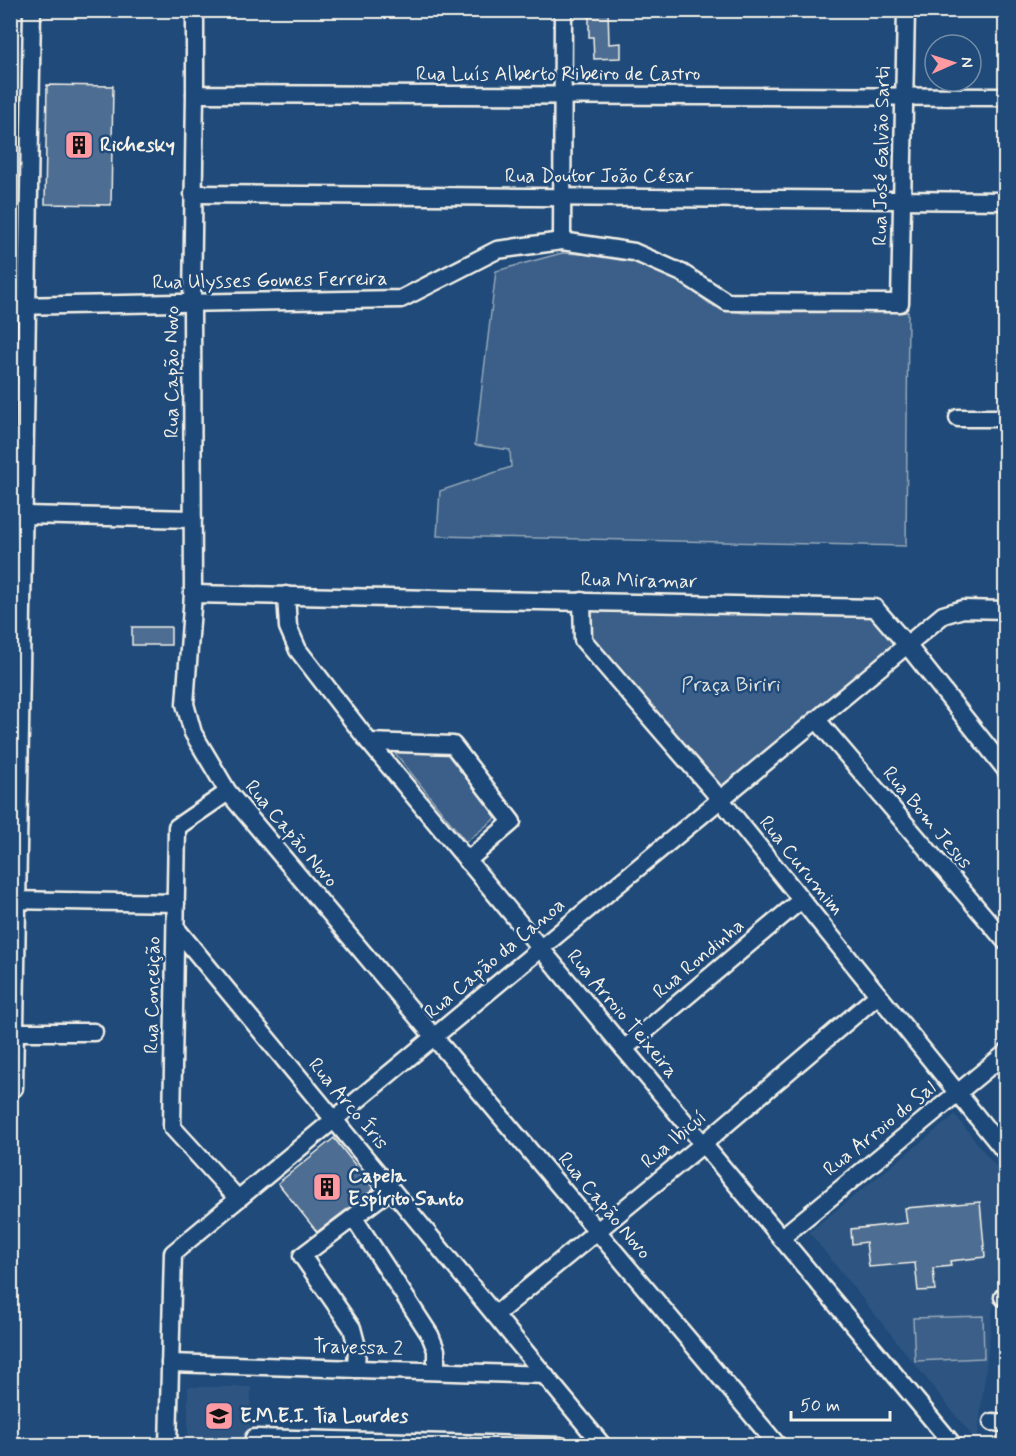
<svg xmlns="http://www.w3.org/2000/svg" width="1016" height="1456" viewBox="0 0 1016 1456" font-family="Mynerve,sans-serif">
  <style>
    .built { fill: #2d5581 }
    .green { fill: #3a5f88; stroke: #97a8b8; stroke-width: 1.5 }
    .building { fill: #4d6e92; stroke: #f4f1e8; stroke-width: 1.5 }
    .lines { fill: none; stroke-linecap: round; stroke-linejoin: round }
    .minor-casing { stroke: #f4f1e8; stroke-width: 21 }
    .minor { stroke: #1f4a7a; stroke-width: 16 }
    .labels { text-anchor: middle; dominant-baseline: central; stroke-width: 5; stroke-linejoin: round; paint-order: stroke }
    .street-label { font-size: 20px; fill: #f4f1e8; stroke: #1f4a7a }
    .poi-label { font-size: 20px; font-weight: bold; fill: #f4f1e8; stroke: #1f4a7a; text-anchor: start }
    .park-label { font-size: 20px; fill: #e1e2de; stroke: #1f4a7a }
  </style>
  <rect width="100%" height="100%" fill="#1f4a7a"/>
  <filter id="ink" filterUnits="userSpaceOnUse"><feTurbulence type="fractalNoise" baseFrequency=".0167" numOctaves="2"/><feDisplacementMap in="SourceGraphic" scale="12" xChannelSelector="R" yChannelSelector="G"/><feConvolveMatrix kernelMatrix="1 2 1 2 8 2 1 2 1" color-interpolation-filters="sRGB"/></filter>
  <g filter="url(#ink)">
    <!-- built -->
    <g class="built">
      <path d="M 955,1115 L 1005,1178 L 1005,1209 L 977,1442 L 809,1232 Z"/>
      <path d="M 188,1387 L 251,1387 L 250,1445 L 188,1446 Z"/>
    </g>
    <!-- green -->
    <g class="green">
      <path d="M 562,253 L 618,256 L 672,276 L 713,306 L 743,313 L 908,312 L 906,546 L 437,536 L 440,491 L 511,467 L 510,450 L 475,445 L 496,271 Z"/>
      <path d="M 592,609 L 871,615 L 896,644 L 722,787 L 592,637 Z"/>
      <path d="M 392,749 L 443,749 L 497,817 L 466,842 Z"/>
      <path d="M 983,1316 L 984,1358 L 915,1361 L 913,1318 Z"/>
    </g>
    <!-- building -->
    <g class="building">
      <path d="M 589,10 L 608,10 L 609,44 L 621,43 L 621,58 L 594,59 L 593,37 L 589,37 Z"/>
      <path d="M 47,85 L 113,86 L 111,205 L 45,204 Z"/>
      <rect x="132" y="627" width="39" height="18"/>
      <path d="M 334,1138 L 374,1189 L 317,1232 L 278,1183 Z"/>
      <path d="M 980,1202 L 985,1257 L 950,1261 L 951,1266 L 933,1268 L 935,1290 L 918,1291 L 915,1263 L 869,1267 L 866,1242 L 852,1244 L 851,1229 L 907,1223 L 905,1208 Z"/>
    </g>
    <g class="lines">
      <!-- minor casing -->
      <g class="minor-casing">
        <g id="minor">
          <path d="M 195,10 L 195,94 L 1006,97"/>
          <path d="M 195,94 L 192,304 L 193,594 L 185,704 L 193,733 L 228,792 L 778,1446"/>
          <path d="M 193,194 L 1006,201"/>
          <path d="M 562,241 L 563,10"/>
          <path d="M 10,306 L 401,299 L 497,250 L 562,241 L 634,252 L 682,273 L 727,302 L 900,303 L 906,10"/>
          <path d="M 958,418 L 1006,418"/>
          <path d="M 24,515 L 193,519"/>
          <path d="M 193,594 L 875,608 L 907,645 L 1006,770"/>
          <path d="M 286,595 L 288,627 L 298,650 L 369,742 L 954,1446"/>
          <path d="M 582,601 L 583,640 L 721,800 L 1006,1153"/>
          <path d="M 817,720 L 1006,942"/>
          <path d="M 369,742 L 453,745 L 512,822 L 467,861"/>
          <path d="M 228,792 L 177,827 L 172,1127 L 238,1199"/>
          <path d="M 10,900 L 176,903"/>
          <path d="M 176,928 L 603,1446"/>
          <path d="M 10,1032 L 94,1032"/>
          <path d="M 624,1049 L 801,900"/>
          <path d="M 14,1088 L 32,10"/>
          <path d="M 354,1218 L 430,1335 L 436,1350 L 436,1371"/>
          <path d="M 781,1238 L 1006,1053"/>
          <path d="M 1003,1297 L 1006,1298"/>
          <path d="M 495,1315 L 703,1144 L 878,995"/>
          <path d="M 170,1363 L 545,1375"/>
          <path d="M 356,1369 L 357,1347 L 352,1328 L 302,1256 L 391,1189"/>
          <path d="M 992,1422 L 1006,1423"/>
          <path d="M 168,1446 L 173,1253 L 943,615 L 963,609 L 1006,610"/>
          <path d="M 252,1446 L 254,1438 L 257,1438 L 561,1446"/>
        </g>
      </g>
      <!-- minor -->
      <use href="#minor" class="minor"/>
    </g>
  </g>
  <!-- icons -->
  <defs>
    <g id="building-square" transform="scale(1.5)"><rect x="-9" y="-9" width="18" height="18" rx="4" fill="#ff9aa2" stroke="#1f4a7a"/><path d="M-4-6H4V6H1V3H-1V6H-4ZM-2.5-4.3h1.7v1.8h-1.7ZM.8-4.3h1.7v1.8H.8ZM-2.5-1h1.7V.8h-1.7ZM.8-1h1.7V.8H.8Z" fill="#111"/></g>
    <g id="school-square" transform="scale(1.5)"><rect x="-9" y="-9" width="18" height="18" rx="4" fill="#ff9aa2" stroke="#1f4a7a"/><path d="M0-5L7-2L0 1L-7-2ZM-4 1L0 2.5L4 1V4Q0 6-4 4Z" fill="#111"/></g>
  </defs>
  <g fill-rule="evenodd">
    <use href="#building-square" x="79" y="145"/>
    <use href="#building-square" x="327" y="1187"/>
    <use href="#school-square" x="219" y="1416"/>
  </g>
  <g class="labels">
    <!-- street labels -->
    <g class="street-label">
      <text x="558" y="74">Rua Luís Alberto Ribeiro de Castro</text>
      <text transform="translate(882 156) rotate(-89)">Rua José Galvão Sarti</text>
      <text x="599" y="176">Rua Doutor João César</text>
      <text transform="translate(270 281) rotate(-1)">Rua Ulysses Gomes Ferreira</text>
      <text transform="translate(172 372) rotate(-90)">Rua Capão Novo</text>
      <text transform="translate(639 581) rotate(1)">Rua Miramar</text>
      <text transform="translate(927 818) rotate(50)">Rua Bom Jesus</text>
      <text transform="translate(291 834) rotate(50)">Rua Capão Novo</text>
      <text transform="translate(801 866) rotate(51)">Rua Curumim</text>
      <text transform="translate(495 959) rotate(-40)">Rua Capão da Canoa</text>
      <text transform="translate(699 959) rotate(-40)">Rua Rondinha</text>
      <text transform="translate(153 995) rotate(-89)">Rua Conceição</text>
      <text transform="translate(622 1014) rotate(50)">Rua Arroio Teixeira</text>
      <text transform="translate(348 1104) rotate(50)">Rua Arco Íris</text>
      <text transform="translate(880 1129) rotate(-39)">Rua Arroio do Sal</text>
      <text transform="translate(674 1140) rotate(-40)">Rua Ibicuí</text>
      <text transform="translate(604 1206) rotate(50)">Rua Capão Novo</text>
      <text transform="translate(358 1348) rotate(2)">Travessa 2</text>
    </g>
    <!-- poi labels -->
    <g class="poi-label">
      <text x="100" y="145">Richesky</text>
      <text x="348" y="1176">Capela<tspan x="348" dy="23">Espírito Santo</tspan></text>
      <text x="240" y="1416">E.M.E.I. Tia Lourdes</text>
    </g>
    <!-- park labels -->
    <g class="park-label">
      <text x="731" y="685">Praça Biriri</text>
    </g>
  </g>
  <!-- margin -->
  <rect width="1016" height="1456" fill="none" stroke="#1f4a7a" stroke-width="36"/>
  <rect x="18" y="18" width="980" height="1420" fill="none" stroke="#f4f1e8" stroke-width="2" filter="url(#ink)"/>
  <!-- north arrow -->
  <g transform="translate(953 63) rotate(87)"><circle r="28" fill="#1f4a7a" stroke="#748da6" stroke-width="1.5"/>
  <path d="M0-4.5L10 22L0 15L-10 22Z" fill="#ff9aa2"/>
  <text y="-9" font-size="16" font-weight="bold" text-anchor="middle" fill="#f4f1e8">N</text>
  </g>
  <!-- scale -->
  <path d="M791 1411v9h99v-9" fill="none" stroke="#f4f1e8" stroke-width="3"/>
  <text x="800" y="1411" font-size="18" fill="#f4f1e8" stroke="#1f4a7a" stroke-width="4.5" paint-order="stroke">50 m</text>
</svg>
